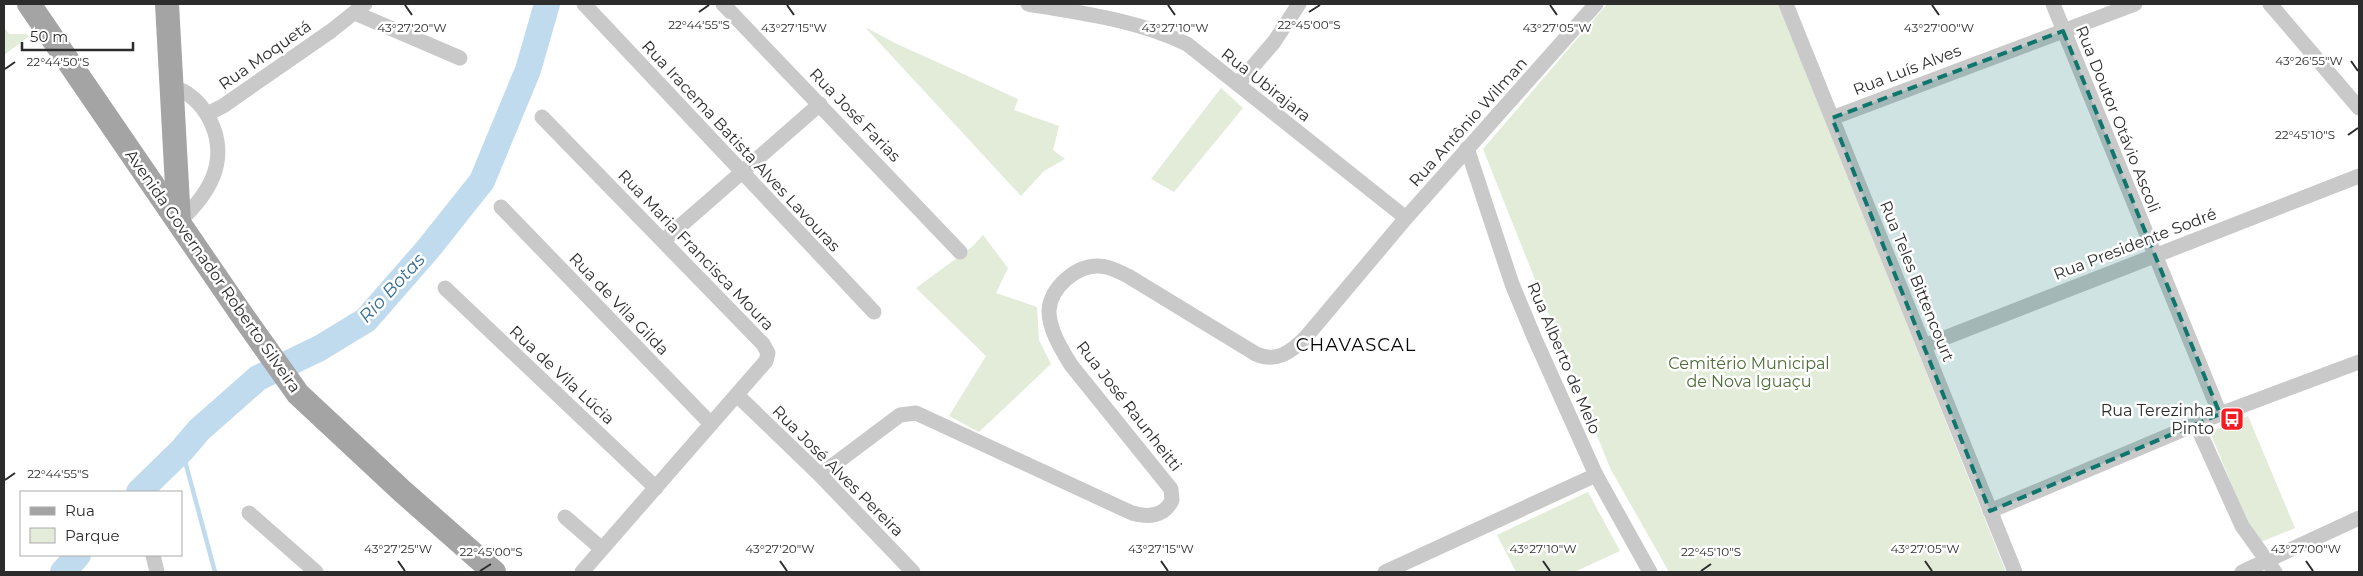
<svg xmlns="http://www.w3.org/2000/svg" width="2363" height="576" viewBox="0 0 2363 576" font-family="Montserrat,sans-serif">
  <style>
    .green { fill: #e2ecd8 }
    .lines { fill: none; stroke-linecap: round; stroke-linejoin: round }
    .stream { stroke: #c1dbee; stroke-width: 4.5 }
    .river { stroke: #c1dbee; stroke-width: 26 }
    .street { stroke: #c9c9c9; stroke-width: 15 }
    .primary { stroke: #a4a4a4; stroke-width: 24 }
    .marked { fill: #0f766e; fill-opacity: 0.2; stroke: #0f766e; stroke-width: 4; stroke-dasharray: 10 6; stroke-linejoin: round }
    .ticks { fill: none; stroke: #2c2c2c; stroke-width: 2 }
    .labels { text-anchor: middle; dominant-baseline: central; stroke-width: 5; stroke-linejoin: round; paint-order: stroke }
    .street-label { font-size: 16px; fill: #2c2c2c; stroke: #fff }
    .park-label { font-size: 16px; fill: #4d6c36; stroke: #fff }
    .poi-label { font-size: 16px; fill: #2c2c2c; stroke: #fff; text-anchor: end }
    .water-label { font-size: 18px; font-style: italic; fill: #336c95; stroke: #fff }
    .neighbourhood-label { font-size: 18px; letter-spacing: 1px; fill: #000; stroke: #fff }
    .ticks-label { font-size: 12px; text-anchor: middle; fill: #2c2c2c; stroke: #fff; stroke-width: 5; stroke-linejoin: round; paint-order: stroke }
  </style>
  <rect width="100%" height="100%" fill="#fff"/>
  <!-- green -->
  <g class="green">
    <path d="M 1607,4 L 1779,4 L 2006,572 L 1669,572 L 1610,468 L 1483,149 Z"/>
    <path d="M 4,27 L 9,34 L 32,34 L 4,55 Z"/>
    <path d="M 865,27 L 895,43 L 1018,99 L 1014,110 L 1059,126 L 1053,150 L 1065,159 L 1044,171 L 1021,196 Z"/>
    <path d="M 1221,88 L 1243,108 L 1174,192 L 1151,179 Z"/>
    <path d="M 983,235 L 1008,268 L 996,293 L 1037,307 L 1039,340 L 1051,364 L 979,432 L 949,416 L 986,356 L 916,288 L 973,246 Z"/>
    <path d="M 2248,416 L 2295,528 L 2256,544 L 2210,432 Z"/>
    <path d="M 1588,492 L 1620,551 L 1574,572 L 1516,572 L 1497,535 Z"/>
  </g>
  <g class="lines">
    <!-- stream -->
    <path class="stream" d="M 182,450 L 215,572"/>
    <!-- river -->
    <g class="river">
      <path d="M 139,492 L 182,450 L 199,430 L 258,378 L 320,348 L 366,320 L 428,249 L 482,181 L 528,70 L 547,4"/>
      <path d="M 63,572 L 78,555"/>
    </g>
    <!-- street -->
    <g class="street">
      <path d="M 584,4 L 874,312"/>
      <path d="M 723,4 L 960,252"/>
      <path d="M 1028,4 C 1081,13 1138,20 1187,44 L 1406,218"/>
      <path d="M 1786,4 L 2015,572"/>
      <path d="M 2053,4 L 2220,414"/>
      <path d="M 2270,4 L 2359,108"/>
      <path d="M 355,13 L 460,58"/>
      <path d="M 1238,84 L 1274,42 L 1299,4"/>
      <path d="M 171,86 C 206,97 225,137 215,171 C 209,191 194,208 179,222"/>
      <path d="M 207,114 L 223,106 L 331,31 L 365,4"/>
      <path d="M 542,117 L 763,344 L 768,353 L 766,361 L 582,572"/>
      <path d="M 1832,118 L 2135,4"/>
      <path d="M 1467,148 L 1512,284 L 1534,337 L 1596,475 L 1650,572"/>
      <path d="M 501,207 L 711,424"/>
      <path d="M 663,241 L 820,104"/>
      <path d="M 445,288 L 656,488"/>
      <path d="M 1924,346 L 2359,176"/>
      <path d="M 737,395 L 820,475 L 913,572"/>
      <path d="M 2196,424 L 2242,526 L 2275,572"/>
      <path d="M 820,475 L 900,415 L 916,413 L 1132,513 C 1148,518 1165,516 1172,500 L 1171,489 L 1071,365 C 1062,350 1049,330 1049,311 C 1050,288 1076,265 1099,266 C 1110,266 1119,272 1128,276 L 1256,354 C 1277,363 1291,352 1306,337 L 1406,218 L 1596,4"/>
      <path d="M 1990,511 L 2220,414 L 2359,362"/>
      <path d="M 249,513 L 316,572"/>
      <path d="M 565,517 L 602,549"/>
      <path d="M 153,555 L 157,572"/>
      <path d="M 1385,572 L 1596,475"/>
      <path d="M 2242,572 L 2359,518"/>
    </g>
    <!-- primary -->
    <g class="primary">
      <path d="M 29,4 L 242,315 L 298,394 L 402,491 L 494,572"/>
      <path d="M 167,4 L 179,222"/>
    </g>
  </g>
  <!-- marked area -->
  <path class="marked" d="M 2063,31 L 2220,414 L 1990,511 L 1832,118 Z"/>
  <!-- ticks -->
  <path class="ticks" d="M 405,5 L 412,15M 787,5 L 794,15M 1168,5 L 1175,15M 1550,5 L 1557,15M 1932,5 L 1939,15M 699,12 L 709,5M 1309,12 L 1320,5M 2351,61 L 2358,71M 5,69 L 15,62M 2348,135 L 2358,128M 5,480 L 15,473M 398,561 L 405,571M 780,561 L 787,571M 1161,561 L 1168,571M 1543,561 L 1550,571M 1925,561 L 1932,571M 2306,561 L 2313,571M 480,571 L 491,564M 1701,571 L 1711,564"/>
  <!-- icons -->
  <defs>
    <g id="bus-square" transform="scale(1.25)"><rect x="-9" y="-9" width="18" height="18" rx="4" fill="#f61b23" stroke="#fff"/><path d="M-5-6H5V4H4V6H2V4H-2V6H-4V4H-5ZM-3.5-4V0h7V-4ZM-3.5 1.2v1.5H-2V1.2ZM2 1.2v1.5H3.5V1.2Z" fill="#fff"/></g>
  </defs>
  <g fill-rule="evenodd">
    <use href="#bus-square" x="2232" y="419"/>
  </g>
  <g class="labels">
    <!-- street labels -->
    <g class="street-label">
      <text transform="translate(265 55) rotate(-35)">Rua Moquetá</text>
      <text transform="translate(1907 70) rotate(-21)">Rua Luís Alves</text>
      <text transform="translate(1266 85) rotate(38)">Rua Ubirajara</text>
      <text transform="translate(855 115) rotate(46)">Rua José Farias</text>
      <text transform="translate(2118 119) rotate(68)">Rua Doutor Otávio Ascoli</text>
      <text transform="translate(1468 122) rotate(-48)">Rua Antônio Wilman</text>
      <text transform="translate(741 146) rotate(47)">Rua Iracema Batista Alves Lavouras</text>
      <text transform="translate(2135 244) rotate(-21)">Rua Presidente Sodré</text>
      <text transform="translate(696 250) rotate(46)">Rua Maria Francisca Moura</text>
      <text transform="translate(213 271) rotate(55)">Avenida Governador Roberto Silveira</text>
      <text transform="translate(1917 281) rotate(68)">Rua Teles Bittencourt</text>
      <text transform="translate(619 304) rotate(46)">Rua de Vila Gilda</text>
      <text transform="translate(1564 358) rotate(67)">Rua Alberto de Melo</text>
      <text transform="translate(562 375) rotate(43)">Rua de Vila Lúcia</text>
      <text transform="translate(1129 406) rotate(52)">Rua José Raunheitti</text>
      <text transform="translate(838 471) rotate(45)">Rua José Alves Pereira</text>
    </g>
    <!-- park labels -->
    <g class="park-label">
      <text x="1749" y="363">Cemitério Municipal<tspan x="1749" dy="18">de Nova Iguaçu</tspan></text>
    </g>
    <!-- poi labels -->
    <g class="poi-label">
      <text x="2214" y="410">Rua Terezinha<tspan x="2214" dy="18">Pinto</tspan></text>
    </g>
    <!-- water labels -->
    <g class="water-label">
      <text transform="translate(392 288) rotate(-47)">Rio Botas</text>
    </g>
    <!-- neighbourhood labels -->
    <g class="neighbourhood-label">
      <text x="1356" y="345">CHAVASCAL</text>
    </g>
  </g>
  <g class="ticks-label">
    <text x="699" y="29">22°44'55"S</text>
    <text x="1309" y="29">22°45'00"S</text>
    <text x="412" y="32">43°27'20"W</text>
    <text x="794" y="32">43°27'15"W</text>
    <text x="1175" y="32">43°27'10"W</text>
    <text x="1557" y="32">43°27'05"W</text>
    <text x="1939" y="32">43°27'00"W</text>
    <text x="2309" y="65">43°26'55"W</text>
    <text x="58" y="66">22°44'50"S</text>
    <text x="2305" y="139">22°45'10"S</text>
    <text x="58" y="478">22°44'55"S</text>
    <text x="398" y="553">43°27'25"W</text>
    <text x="780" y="553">43°27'20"W</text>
    <text x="1161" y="553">43°27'15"W</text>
    <text x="1543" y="553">43°27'10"W</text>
    <text x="1925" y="553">43°27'05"W</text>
    <text x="2306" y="553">43°27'00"W</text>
    <text x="491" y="556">22°45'00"S</text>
    <text x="1711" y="556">22°45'10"S</text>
  </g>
  <!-- border -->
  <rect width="2363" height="576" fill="none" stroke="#2c2c2c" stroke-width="10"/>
  <!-- legend -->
  <rect x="20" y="491" width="162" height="65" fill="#ffffff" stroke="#ababab"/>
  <rect x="30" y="507" width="25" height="8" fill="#a4a4a4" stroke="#ababab"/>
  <text x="65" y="516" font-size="15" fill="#2c2c2c">Rua</text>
  <rect x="30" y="528" width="25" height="15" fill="#e2ecd8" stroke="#ababab"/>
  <text x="65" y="541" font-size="15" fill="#2c2c2c">Parque</text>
  <!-- scale -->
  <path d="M22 42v8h111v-8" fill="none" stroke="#2c2c2c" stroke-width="2.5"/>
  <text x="30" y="42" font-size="15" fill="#2c2c2c" stroke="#ffffff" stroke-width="4" paint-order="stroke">50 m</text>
</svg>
